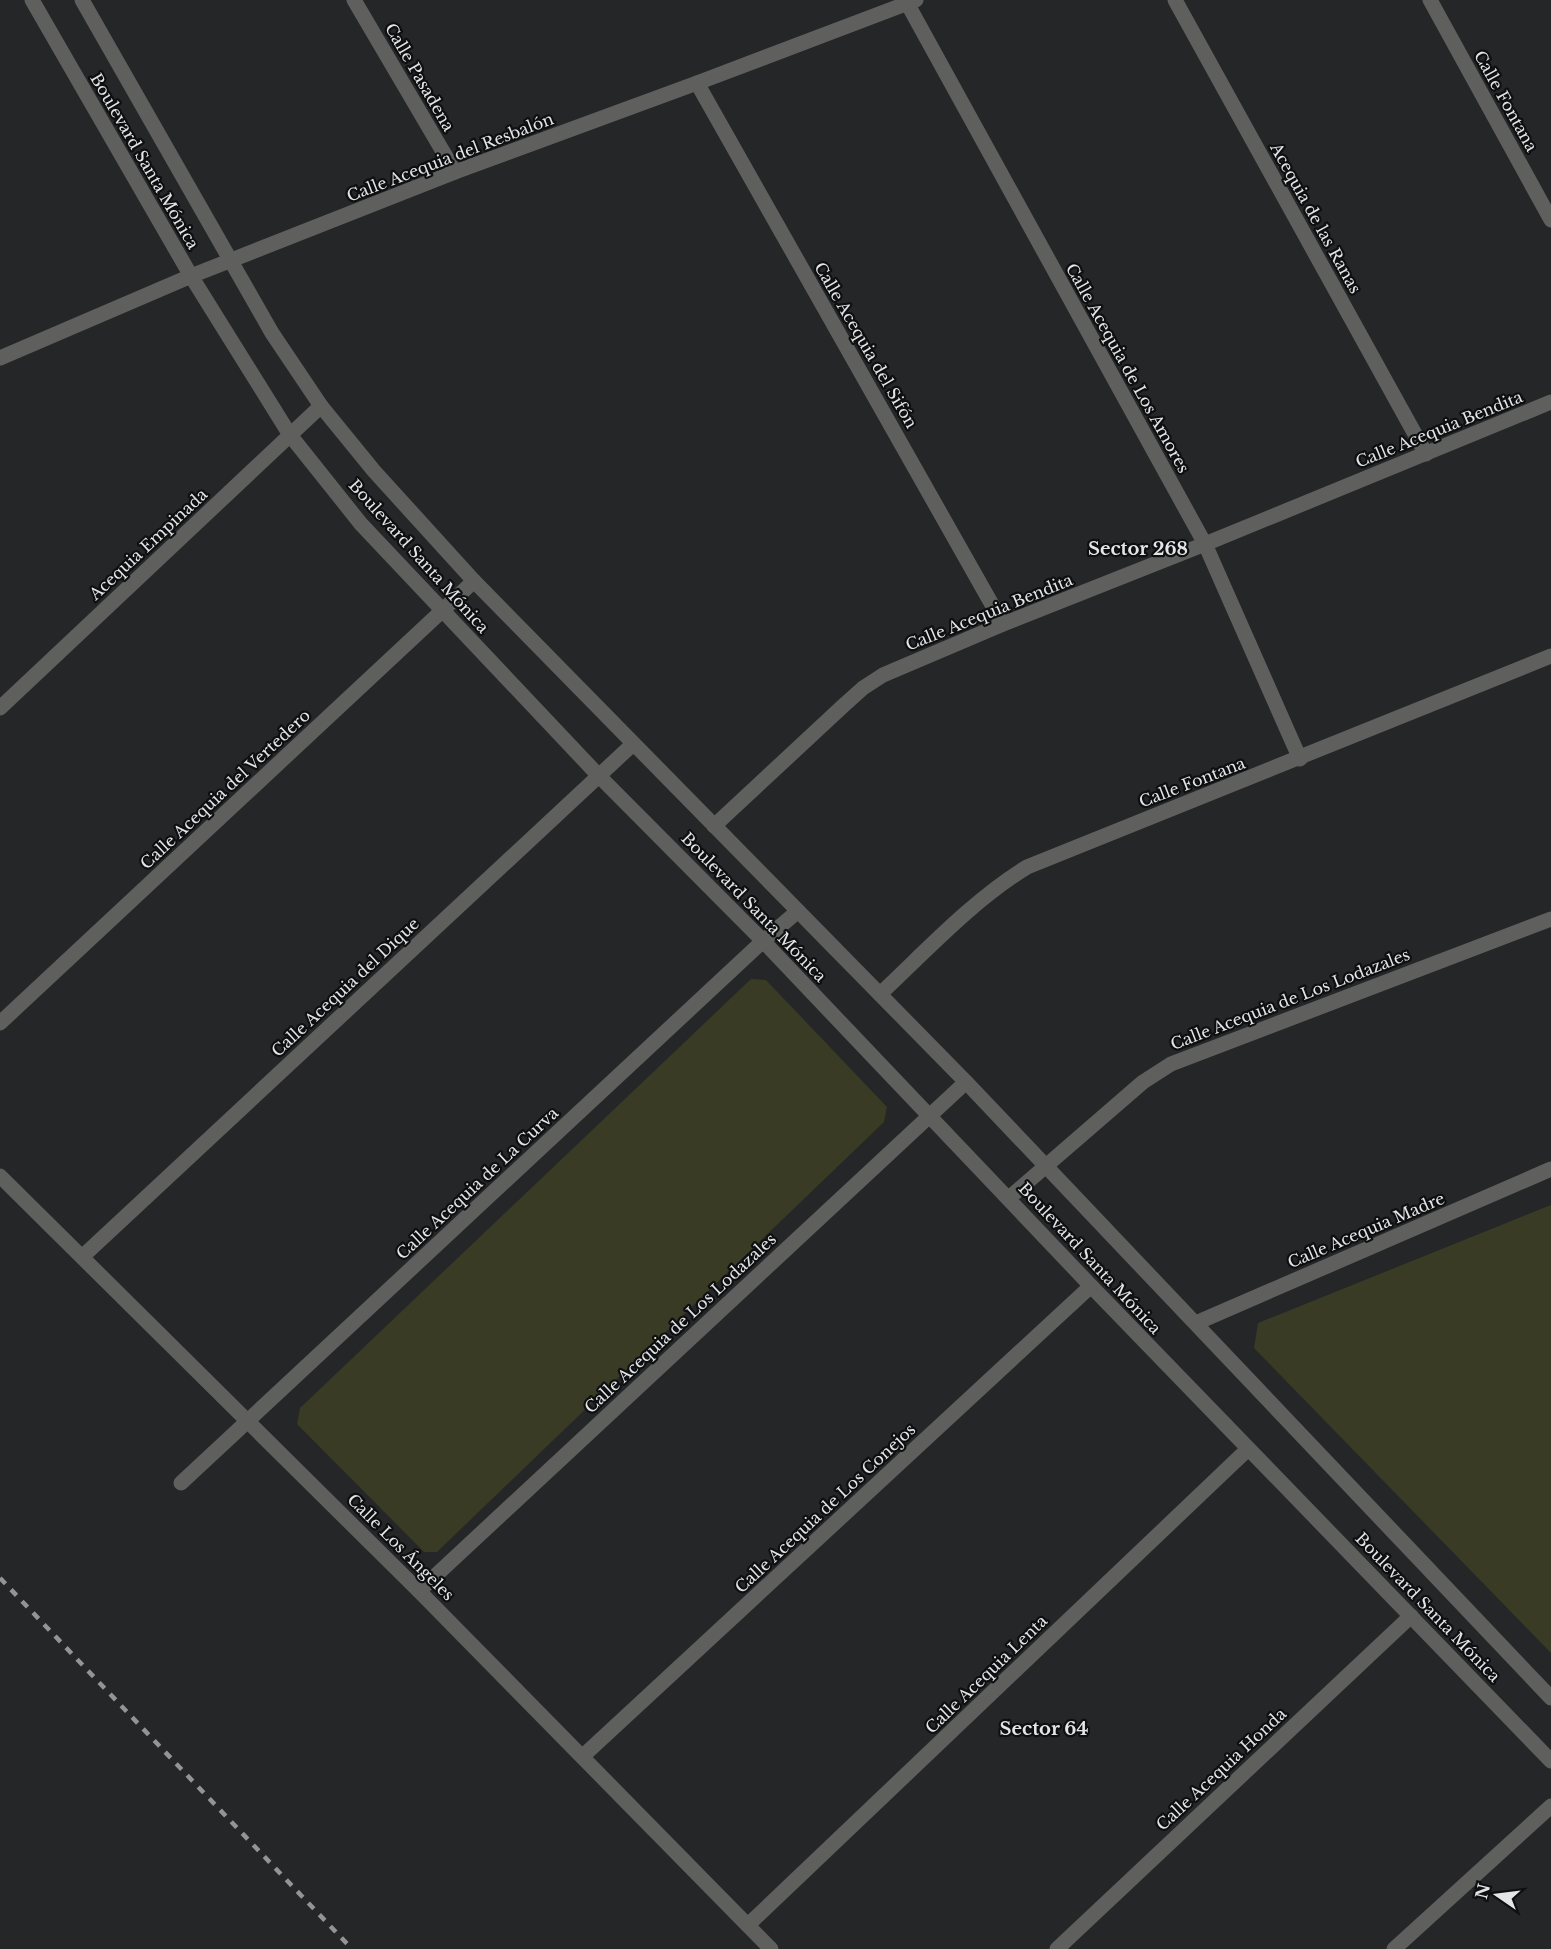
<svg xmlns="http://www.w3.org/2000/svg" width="1551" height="1949" viewBox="0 0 1551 1949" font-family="'Libre Baskerville',serif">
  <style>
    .green { fill: #393b25 }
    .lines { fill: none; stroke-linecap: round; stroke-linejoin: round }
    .minor { stroke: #5f5f5e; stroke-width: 15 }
    .rail { stroke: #939496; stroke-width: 4.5; stroke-dasharray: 8 8; stroke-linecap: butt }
    .labels { text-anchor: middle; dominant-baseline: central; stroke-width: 4.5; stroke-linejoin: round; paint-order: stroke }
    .street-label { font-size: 16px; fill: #e4e5e7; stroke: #0e0f10 }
    .neighbourhood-label { font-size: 18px; font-weight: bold; fill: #e4e5e7; stroke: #0e0f10 }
  </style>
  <rect width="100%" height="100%" fill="#242628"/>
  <!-- green -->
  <g class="green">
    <path d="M 751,979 L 766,980 L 887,1107 L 884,1122 L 437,1552 L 424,1552 L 297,1424 L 300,1408 Z"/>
    <path d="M 1551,1205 L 1551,1653 L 1254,1348 L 1258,1323 Z"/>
  </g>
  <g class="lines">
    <!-- minor -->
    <g class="minor">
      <path d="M 32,0 L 191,276 L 290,435 L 361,524 L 599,776 L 763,941 L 1091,1286 L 1551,1761"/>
      <path d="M 82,0 L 272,333 L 321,406 L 374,471 L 474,581 L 966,1082 L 1551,1698"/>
      <path d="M 354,0 L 455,172"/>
      <path d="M 1175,0 L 1426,454"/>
      <path d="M 1430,0 L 1551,220"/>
      <path d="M 907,3 L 1205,544 L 1300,759"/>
      <path d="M 697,83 L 1003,624"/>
      <path d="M 0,358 L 191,276 L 455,172 L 697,83 L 916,0"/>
      <path d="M 0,708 L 321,406"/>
      <path d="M 714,826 L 843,706 L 863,688 L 883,675 L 1003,624 L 1205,544 L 1551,402"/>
      <path d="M 880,994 C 927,950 972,901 1027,867 L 1551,656"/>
      <path d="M 0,1023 L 474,581"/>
      <path d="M 0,1176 L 419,1591 L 771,1949"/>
      <path d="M 1009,1198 L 1143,1082 L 1171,1064 L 1551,919"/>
      <path d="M 82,1257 L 633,744"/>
      <path d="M 1196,1323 L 1551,1169"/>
      <path d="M 181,1483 L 763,941 L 798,911"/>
      <path d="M 419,1591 L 966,1082"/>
      <path d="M 583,1756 L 1091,1286"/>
      <path d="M 748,1925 L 1248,1449"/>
      <path d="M 1057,1949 L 1411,1616"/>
      <path d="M 1394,1949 L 1551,1806"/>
    </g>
    <!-- rail -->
    <path class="rail" d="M 0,1578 L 352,1949"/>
  </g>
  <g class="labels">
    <!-- street labels -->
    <g class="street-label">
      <text transform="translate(420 77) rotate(60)">Calle Pasadena</text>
      <text transform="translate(1506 101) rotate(61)">Calle Fontana</text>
      <text transform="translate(450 157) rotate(-21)">Calle Acequia del Resbalón</text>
      <text transform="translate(145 161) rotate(60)">Boulevard Santa Mónica</text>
      <text transform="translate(1316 218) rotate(61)">Acequia de las Ranas</text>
      <text transform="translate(866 345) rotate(60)">Calle Acequia del Sifón</text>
      <text transform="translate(1128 368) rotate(61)">Calle Acequia de Los Amores</text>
      <text transform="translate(1439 429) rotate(-22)">Calle Acequia Bendita</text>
      <text transform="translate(148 544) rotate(-43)">Acequia Empinada</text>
      <text transform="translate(419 556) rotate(48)">Boulevard Santa Mónica</text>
      <text transform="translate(989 612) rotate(-22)">Calle Acequia Bendita</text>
      <text transform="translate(1192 782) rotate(-21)">Calle Fontana</text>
      <text transform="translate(225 789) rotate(-43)">Calle Acequia del Vertedero</text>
      <text transform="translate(754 907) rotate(46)">Boulevard Santa Mónica</text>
      <text transform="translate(345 987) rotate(-43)">Calle Acequia del Dique</text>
      <text transform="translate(1290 999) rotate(-21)">Calle Acequia de Los Lodazales</text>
      <text transform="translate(477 1183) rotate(-43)">Calle Acequia de La Curva</text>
      <text transform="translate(1366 1230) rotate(-23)">Calle Acequia Madre</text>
      <text transform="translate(1090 1258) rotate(47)">Boulevard Santa Mónica</text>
      <text transform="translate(680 1323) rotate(-43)">Calle Acequia de Los Lodazales</text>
      <text transform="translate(825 1508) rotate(-43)">Calle Acequia de Los Conejos</text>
      <text transform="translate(401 1547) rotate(45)">Calle Los Ángeles</text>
      <text transform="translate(1428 1607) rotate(46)">Boulevard Santa Mónica</text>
      <text transform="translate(986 1674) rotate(-44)">Calle Acequia Lenta</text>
      <text transform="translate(1221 1769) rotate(-43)">Calle Acequia Honda</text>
    </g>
    <!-- neighbourhood labels -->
    <g class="neighbourhood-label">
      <text x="1138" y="549">Sector 268</text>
      <text x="1044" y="1729">Sector 64</text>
    </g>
  </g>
  <!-- north arrow -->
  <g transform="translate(1497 1895) rotate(284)" stroke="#0e0f10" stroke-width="4.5" paint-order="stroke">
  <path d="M0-4.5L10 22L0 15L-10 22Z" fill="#e4e5e7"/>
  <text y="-9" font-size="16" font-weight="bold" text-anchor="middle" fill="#e4e5e7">N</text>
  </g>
</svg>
